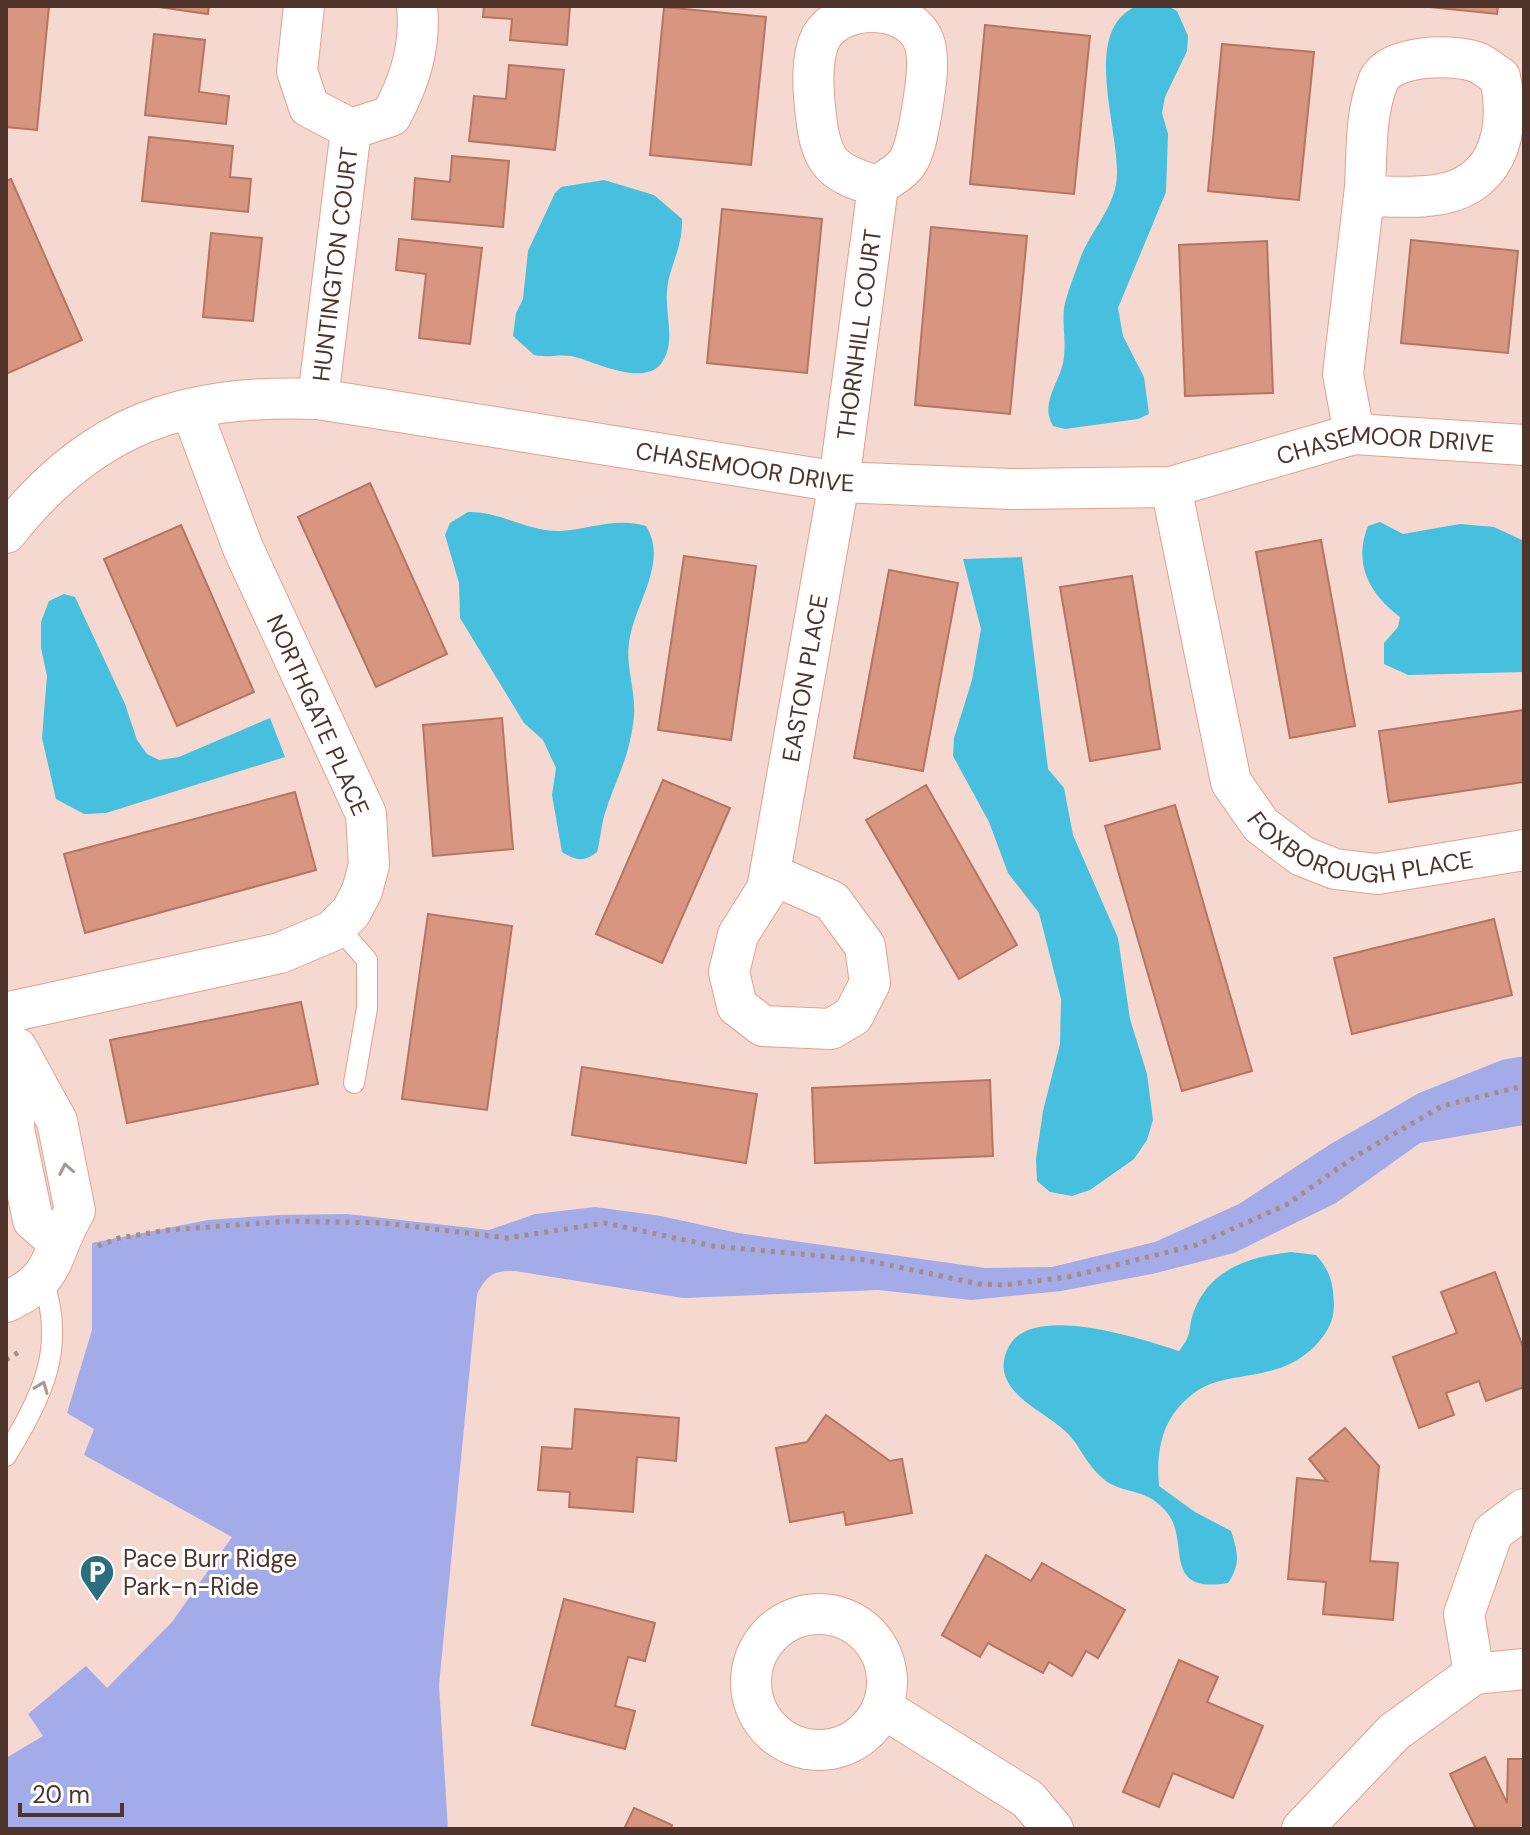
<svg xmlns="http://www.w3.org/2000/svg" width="1530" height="1835" viewBox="0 0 1530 1835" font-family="'DM Sans',sans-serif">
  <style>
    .green { fill: #a3abe9 }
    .water { fill: #46c0de }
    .building { fill: #d89681; stroke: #b57561; stroke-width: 2 }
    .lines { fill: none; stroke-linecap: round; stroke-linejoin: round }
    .service-casing { stroke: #e3a08b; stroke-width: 22 }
    .minor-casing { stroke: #e3a08b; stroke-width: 42 }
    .path { stroke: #a88b82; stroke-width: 5; stroke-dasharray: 4 6; stroke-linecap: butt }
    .service { stroke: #fff; stroke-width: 20 }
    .minor { stroke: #fff; stroke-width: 40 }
    .oneway { stroke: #a79a95 }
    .labels { text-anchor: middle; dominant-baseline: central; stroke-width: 6; stroke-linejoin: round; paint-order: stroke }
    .street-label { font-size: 24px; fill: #4f342b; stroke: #fff }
    .poi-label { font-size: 24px; fill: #4f342b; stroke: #fff; text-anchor: start }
  </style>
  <rect width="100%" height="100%" fill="#f5d8cf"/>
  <!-- green -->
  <path class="green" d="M 1524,1056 L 1524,1125 L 1420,1143 L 1336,1203 L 1234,1253 L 1152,1274 L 1061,1291 L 971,1300 L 878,1290 L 683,1298 L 515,1271 C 493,1270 487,1275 477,1294 L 439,1685 L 448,1829 L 6,1829 L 6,1758 L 43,1736 L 28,1714 L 86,1666 L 107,1688 L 172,1622 L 232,1537 L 84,1455 L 94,1429 L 67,1413 L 92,1330 L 92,1243 L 208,1220 L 279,1215 L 347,1214 L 489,1230 L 535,1214 L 595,1207 L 661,1216 L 738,1233 L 985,1268 L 1052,1267 L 1155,1242 L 1239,1204 L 1329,1145 L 1419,1093 L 1502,1060 Z"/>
  <!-- water -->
  <g class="water">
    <path d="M 1137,6 L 1168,6 L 1177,11 L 1188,36 L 1187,51 L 1165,97 L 1162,113 L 1168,134 L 1166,192 L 1118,308 L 1123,336 L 1144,377 L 1149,414 L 1138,419 L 1065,429 L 1053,426 C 1040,404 1058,385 1063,363 C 1067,345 1062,326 1064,308 C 1067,293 1074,276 1079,262 C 1088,234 1111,213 1116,184 C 1124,138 1077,31 1137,6 Z"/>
    <path d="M 604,180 L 654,195 L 682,219 C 683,248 669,266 667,291 C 665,313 675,339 664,359 C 648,391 593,360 571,356 C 558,354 547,358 534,355 L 513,336 L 516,313 L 523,299 L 528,251 L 555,193 L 561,187 Z"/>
    <path d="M 468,512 C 500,511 528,532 560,531 C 591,529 616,517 646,526 C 668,561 637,600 630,637 C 624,664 636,689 634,716 C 630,756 618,774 606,810 C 601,823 601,838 597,852 C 584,862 576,861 562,852 L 552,795 L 556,768 L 543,740 L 524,723 L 460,618 L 459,583 L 445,535 L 450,523 Z"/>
    <path d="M 1380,522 L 1403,534 L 1460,524 L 1494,527 L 1524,541 L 1524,672 L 1408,675 L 1384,664 L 1384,643 L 1398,627 L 1400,617 C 1369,594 1353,563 1368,526 Z"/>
    <path d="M 1022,557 L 1048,769 L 1064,788 L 1073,835 L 1118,938 L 1130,1019 L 1147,1074 L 1153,1120 L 1147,1140 L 1134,1159 L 1090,1190 L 1072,1196 L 1050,1192 L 1037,1181 L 1036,1159 L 1043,1111 L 1060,1044 L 1061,999 L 1039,913 L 1008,873 L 989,822 L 953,756 L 954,738 L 972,680 L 981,629 L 963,559 Z"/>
    <path d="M 64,594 L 75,597 L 125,704 L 137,740 L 147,754 L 159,760 L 179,757 L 270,718 L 285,757 L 106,813 L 84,814 L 56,799 L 42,738 L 47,676 L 41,648 L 41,622 L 49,601 Z"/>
    <path d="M 1291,1252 L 1316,1255 C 1331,1272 1333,1283 1334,1305 C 1334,1323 1325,1336 1313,1348 C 1273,1385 1228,1368 1194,1393 C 1162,1417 1156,1449 1159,1486 L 1195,1512 L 1231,1531 C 1238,1552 1241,1564 1228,1583 C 1161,1594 1190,1543 1168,1514 C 1148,1487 1126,1495 1106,1481 C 1084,1464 1082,1446 1064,1430 C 1041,1409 988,1390 1008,1348 C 1030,1301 1144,1340 1179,1351 C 1194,1332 1187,1330 1194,1311 C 1210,1269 1249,1257 1291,1252 Z"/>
  </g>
  <!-- building -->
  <g class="building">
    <path d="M 6,6 L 49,6 L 37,130 L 6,127 Z"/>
    <path d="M 152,6 L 209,6 L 208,14 Z"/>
    <path d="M 484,6 L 570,6 L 567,45 L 510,40 L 512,19 L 483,17 Z"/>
    <path d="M 1420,6 L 1498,6 L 1497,14 Z"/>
    <path d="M 664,7 L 766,17 L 751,165 L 650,155 Z"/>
    <path d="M 985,25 L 1090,36 L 1074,194 L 970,184 Z"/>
    <path d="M 154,34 L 205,40 L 199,92 L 229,96 L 226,124 L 145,115 Z"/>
    <path d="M 1222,44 L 1314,52 L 1299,200 L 1208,191 Z"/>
    <path d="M 509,65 L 564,70 L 555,150 L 469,141 L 474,96 L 506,99 Z"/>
    <path d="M 149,137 L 233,146 L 230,177 L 251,179 L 248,212 L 142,201 Z"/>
    <path d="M 452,156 L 509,161 L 503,227 L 412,219 L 415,178 L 450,182 Z"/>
    <path d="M 11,179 L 82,340 L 6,374 L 6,181 Z"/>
    <path d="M 722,209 L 822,219 L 807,373 L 707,363 Z"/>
    <path d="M 931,227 L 1027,236 L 1010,414 L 915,405 Z"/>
    <path d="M 211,233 L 262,238 L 253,321 L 203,317 Z"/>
    <path d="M 399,239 L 482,248 L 470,344 L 419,338 L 426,274 L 396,270 Z"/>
    <path d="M 1411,240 L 1518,251 L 1508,353 L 1401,343 Z"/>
    <path d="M 1267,241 L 1273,393 L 1185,396 L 1179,245 Z"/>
    <path d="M 370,483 L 447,654 L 376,687 L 298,517 Z"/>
    <path d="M 181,525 L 254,692 L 177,726 L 104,559 Z"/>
    <path d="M 1321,540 L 1355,726 L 1290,738 L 1256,552 Z"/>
    <path d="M 684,556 L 756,566 L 731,740 L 658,730 Z"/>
    <path d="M 889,570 L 958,583 L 923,771 L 854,758 Z"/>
    <path d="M 1132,576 L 1160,749 L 1090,761 L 1060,587 Z"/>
    <path d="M 1524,710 L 1524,782 L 1389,802 L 1379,731 Z"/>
    <path d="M 502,718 L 513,849 L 433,856 L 423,725 Z"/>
    <path d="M 663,780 L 730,808 L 662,963 L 596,934 Z"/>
    <path d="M 926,785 L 1017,945 L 959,979 L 866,820 Z"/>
    <path d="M 295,792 L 316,870 L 85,933 L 64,854 Z"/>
    <path d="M 1175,805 L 1252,1071 L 1182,1091 L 1105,826 Z"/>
    <path d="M 428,914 L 512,926 L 487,1110 L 402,1099 Z"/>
    <path d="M 1494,919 L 1512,995 L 1352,1034 L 1334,958 Z"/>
    <path d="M 301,1002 L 318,1084 L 127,1123 L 110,1040 Z"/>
    <path d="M 582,1067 L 757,1094 L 746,1163 L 572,1135 Z"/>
    <path d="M 990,1080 L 993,1156 L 815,1163 L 812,1088 Z"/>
    <path d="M 1495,1272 L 1524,1350 L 1524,1387 L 1486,1401 L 1479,1381 L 1446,1393 L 1454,1415 L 1419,1428 L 1393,1357 L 1457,1333 L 1441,1292 Z"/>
    <path d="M 575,1409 L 679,1418 L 676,1461 L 637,1457 L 633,1512 L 569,1507 L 570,1492 L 538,1490 L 542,1447 L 572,1449 Z"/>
    <path d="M 826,1415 L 890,1461 L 902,1459 L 912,1513 L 846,1525 L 844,1512 L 790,1522 L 776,1448 L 807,1442 Z"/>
    <path d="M 1345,1428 L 1379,1466 L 1370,1561 L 1398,1563 L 1393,1620 L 1323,1614 L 1326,1582 L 1288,1579 L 1297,1478 L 1327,1481 L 1309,1459 Z"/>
    <path d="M 986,1555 L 1031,1581 L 1042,1563 L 1125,1610 L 1098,1658 L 1086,1651 L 1072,1676 L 1049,1662 L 1043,1673 L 988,1643 L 980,1657 L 942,1635 Z"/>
    <path d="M 564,1599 L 655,1623 L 645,1661 L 628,1657 L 615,1706 L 635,1711 L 625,1749 L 532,1725 Z"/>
    <path d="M 1179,1660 L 1218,1677 L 1207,1702 L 1263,1726 L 1233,1798 L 1173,1773 L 1159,1807 L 1123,1792 Z"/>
    <path d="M 1485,1757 L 1507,1803 L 1508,1759 L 1524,1759 L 1524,1829 L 1476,1829 L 1450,1774 Z"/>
    <path d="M 634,1808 L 672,1825 L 671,1829 L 624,1829 Z"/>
  </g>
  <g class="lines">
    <!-- service casing -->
    <g class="service-casing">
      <g id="service">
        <path d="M 337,926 L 367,960 L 367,1008 L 354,1083"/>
        <path d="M 6,1456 C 41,1397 67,1350 43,1280"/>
      </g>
    </g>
    <!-- minor casing -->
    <g class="minor-casing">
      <g id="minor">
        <path d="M 304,6 L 297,71 L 309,107 L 351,129 L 391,116 C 410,81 421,46 417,6"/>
        <path id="s1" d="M 318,399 L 351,129"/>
        <path d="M 1354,434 L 1343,374 L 1364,196 L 1365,186 C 1367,152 1365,114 1378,82 C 1388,54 1456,53 1479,63 C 1486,67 1493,73 1500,77 C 1512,136 1496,191 1427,196 C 1407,198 1385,196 1364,196"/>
        <path id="s2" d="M 1171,487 L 1231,782 L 1261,825 L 1302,856 L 1335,869 L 1377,874 L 1524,850"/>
        <path id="s3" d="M 6,533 C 92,424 182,394 318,399 L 839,482 L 1011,489 L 1171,487 L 1354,434 L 1524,445"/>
        <path id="s4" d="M 770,874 L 832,901 L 865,946 L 870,983 L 853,1016 L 831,1029 L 763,1026 L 737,1006 L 729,972 L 738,935 L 767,889 L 774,850 L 839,482 L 878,186 C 887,179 901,172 907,163 C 916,150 919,125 922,110 C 925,90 929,69 926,49 C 918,4 843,0 821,37 C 810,59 813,92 816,116 C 821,164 834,174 878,186"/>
        <path d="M 9,1012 L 280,953 L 332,931 L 351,912 L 362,891 L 369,865 L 366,814 L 243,548 L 191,409"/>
        <path d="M 17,1050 L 14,1129 L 33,1220 L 57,1241"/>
        <path d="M 6,1302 C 59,1278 48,1256 75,1211 L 57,1121 L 17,1048"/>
        <circle cx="819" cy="1682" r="68"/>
        <path d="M 1474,1674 L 1464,1614 L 1493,1532 L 1524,1509"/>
        <path d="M 883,1708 L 1028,1799 L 1053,1829"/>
        <path d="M 1302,1829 L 1394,1732 L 1474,1674 L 1524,1669"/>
      </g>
    </g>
    <!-- path -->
    <g class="path">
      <path d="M 98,1246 L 119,1238 L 168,1230 L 289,1221 L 384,1223 L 507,1238 L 605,1223 L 713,1246 L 865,1260 L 979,1284 L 1004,1285 L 1068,1277 L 1196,1245 L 1286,1205 L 1356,1156 L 1442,1106 L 1524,1086"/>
      <path d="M 6,1360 L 22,1350"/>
    </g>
    <!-- service -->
    <use href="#service" class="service"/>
    <!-- minor -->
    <use href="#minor" class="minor"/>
  </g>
  <!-- one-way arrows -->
  <defs><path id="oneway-chevron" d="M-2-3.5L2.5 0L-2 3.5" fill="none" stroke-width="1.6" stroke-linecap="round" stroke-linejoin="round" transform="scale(2)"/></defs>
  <g class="oneway">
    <use href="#oneway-chevron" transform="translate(66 1169) rotate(-101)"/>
    <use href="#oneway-chevron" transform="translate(42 1387) rotate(-68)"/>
  </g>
  <!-- icons -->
  <defs>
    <g id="parking-pin" transform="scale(1.8)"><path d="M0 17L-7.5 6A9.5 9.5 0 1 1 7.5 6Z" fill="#2b6e7f" stroke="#fff"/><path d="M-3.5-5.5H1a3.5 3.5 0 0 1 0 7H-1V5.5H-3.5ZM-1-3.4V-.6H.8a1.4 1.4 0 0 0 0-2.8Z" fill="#fff"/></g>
  </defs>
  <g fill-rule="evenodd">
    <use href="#parking-pin" x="97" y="1572"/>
  </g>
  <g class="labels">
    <!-- street labels -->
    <g class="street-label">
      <text stroke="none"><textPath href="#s1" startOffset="136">HUNTINGTON COURT</textPath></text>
      <text stroke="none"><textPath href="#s4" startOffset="1014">THORNHILL COURT</textPath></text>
      <text stroke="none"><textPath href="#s3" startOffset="1436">CHASEMOOR DRIVE</textPath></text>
      <text stroke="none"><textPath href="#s3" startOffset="788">CHASEMOOR DRIVE</textPath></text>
      <text stroke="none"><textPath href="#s4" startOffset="666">EASTON PLACE</textPath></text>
      <text transform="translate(318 715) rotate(66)">NORTHGATE PLACE</text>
      <text stroke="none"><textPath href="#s2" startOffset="460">FOXBOROUGH PLACE</textPath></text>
    </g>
    <!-- poi labels -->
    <g class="poi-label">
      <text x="123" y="1558">Pace Burr Ridge<tspan x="123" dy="28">Park-n-Ride</tspan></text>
    </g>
  </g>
  <!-- border -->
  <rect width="1530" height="1835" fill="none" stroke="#4f342b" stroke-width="16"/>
  <!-- scale -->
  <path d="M20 1803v12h102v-12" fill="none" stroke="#4f342b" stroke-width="4"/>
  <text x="32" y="1803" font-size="24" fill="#4f342b" stroke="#ffffff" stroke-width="6" paint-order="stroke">20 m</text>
</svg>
